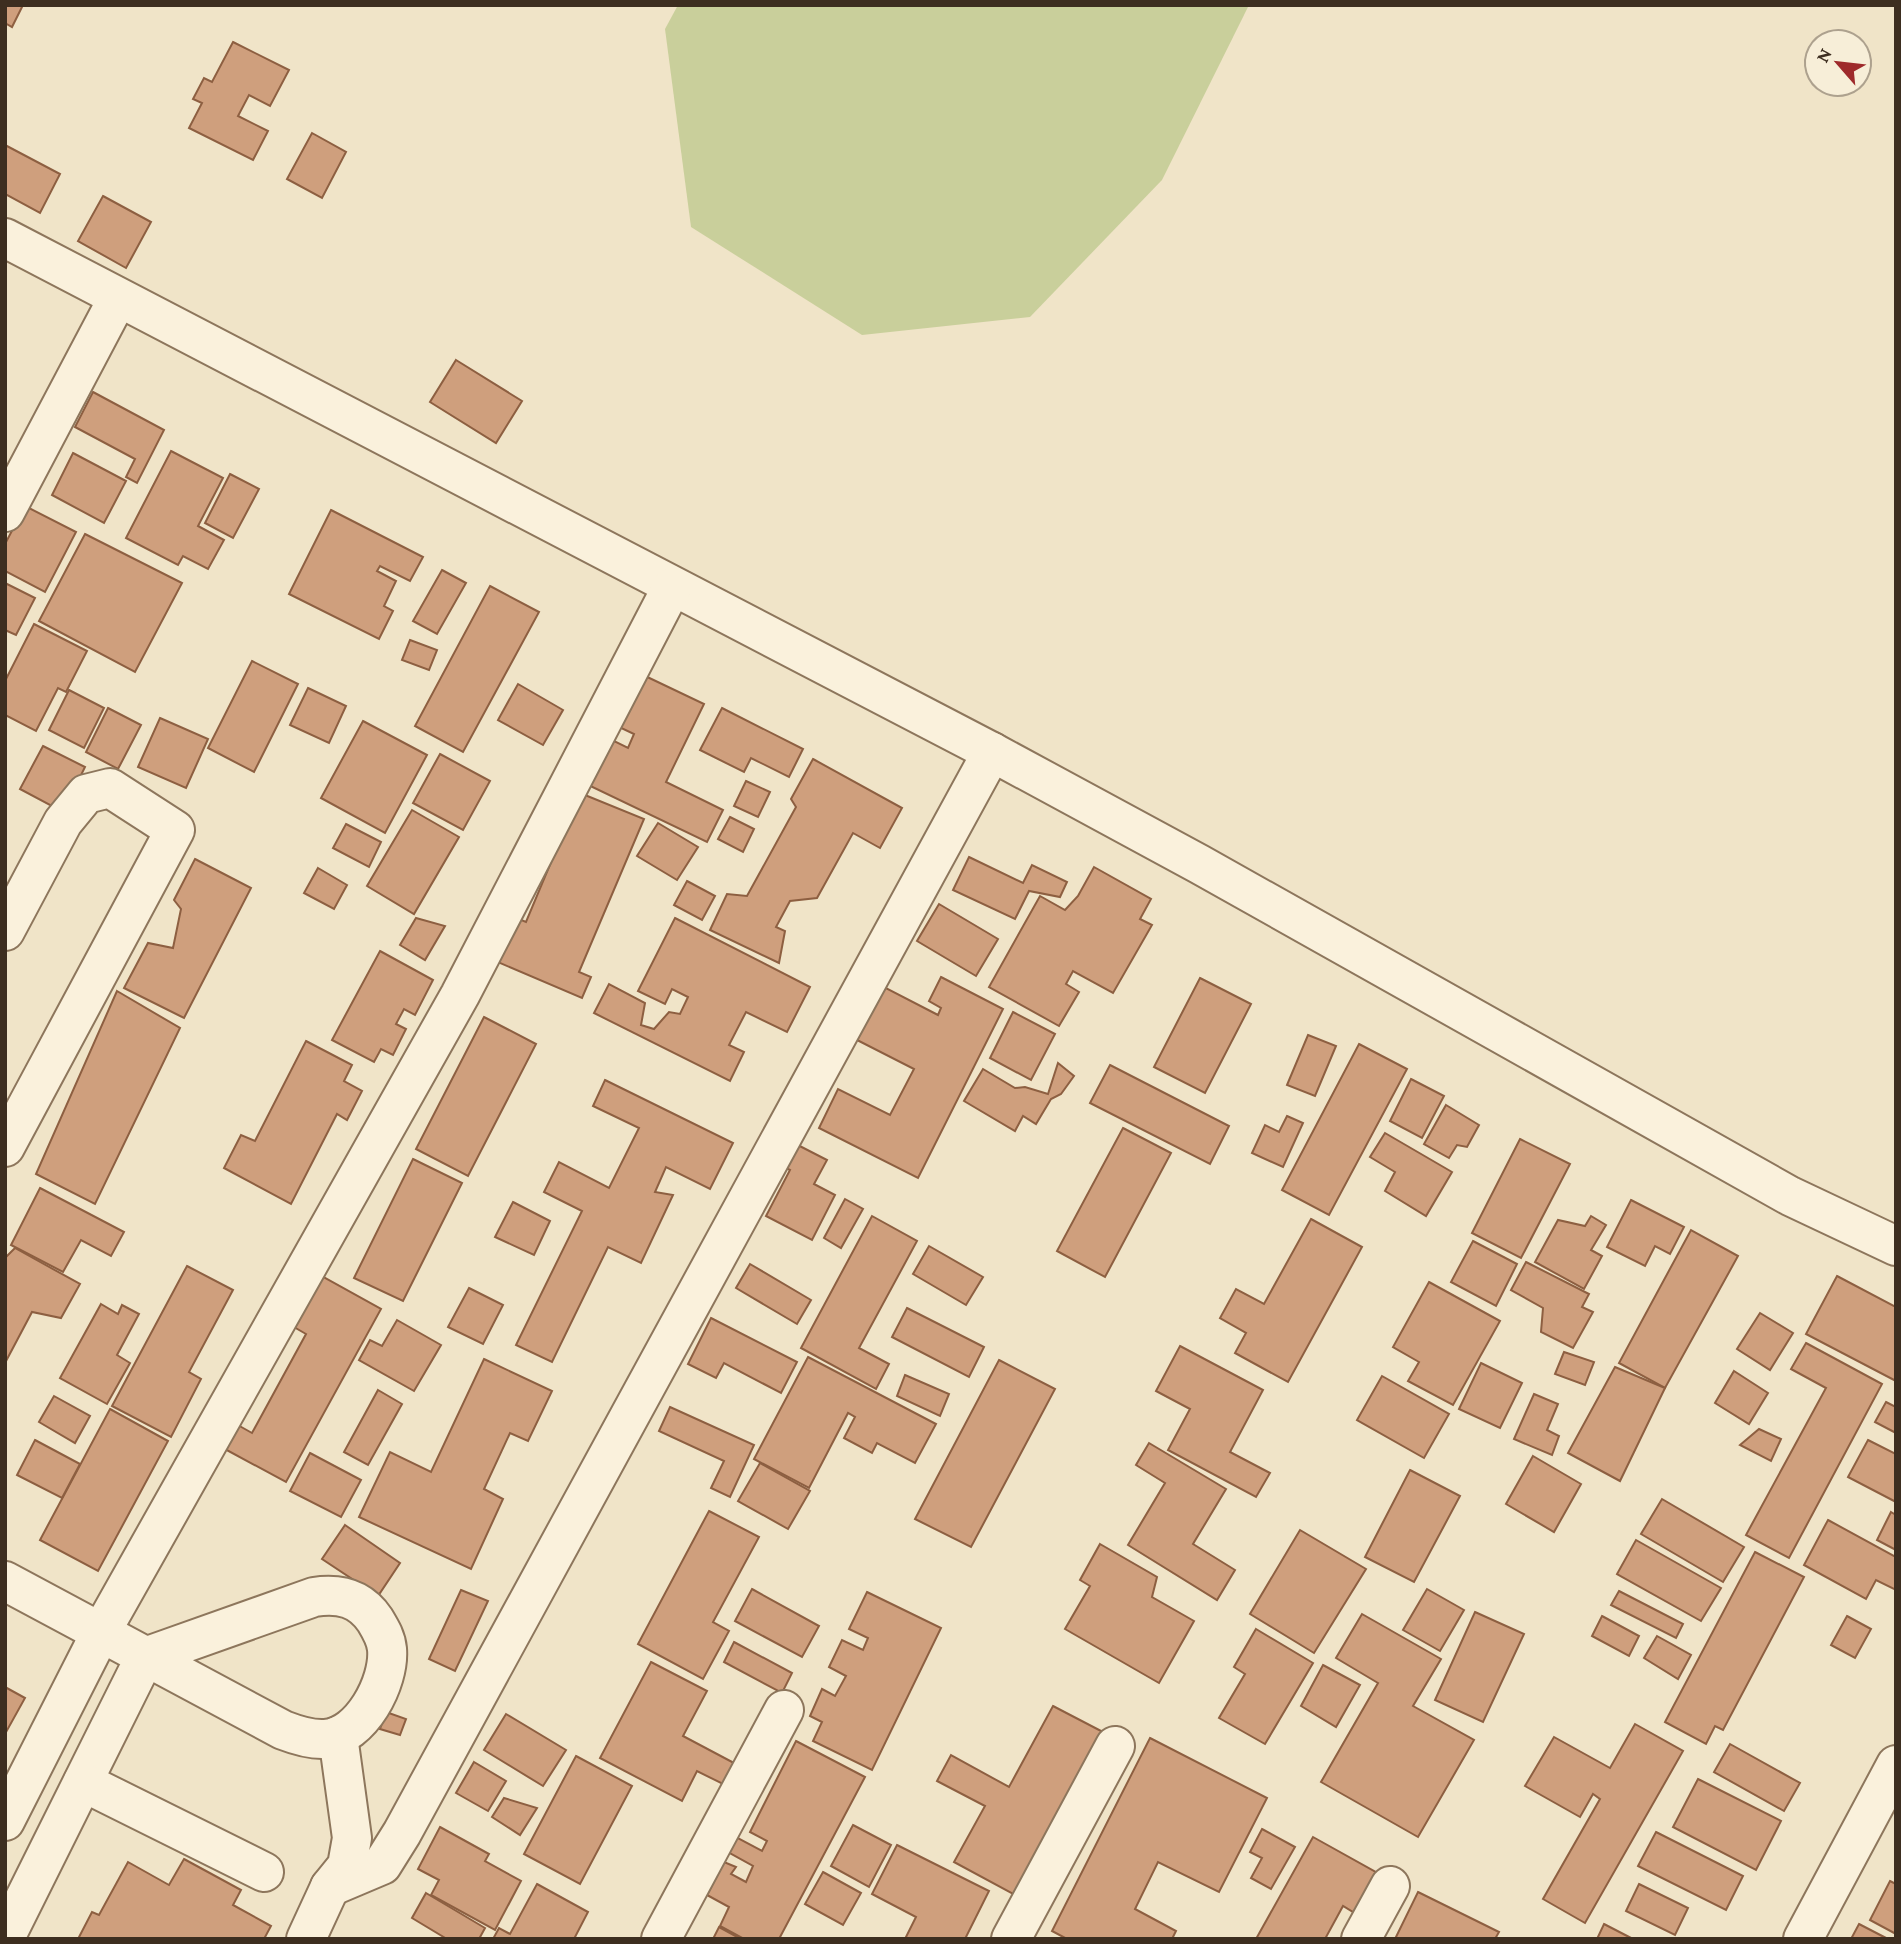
<svg xmlns="http://www.w3.org/2000/svg" width="1901" height="1944" viewBox="0 0 1901 1944" font-family="'Crimson Pro',serif">
  <style>
    .green { fill: #c9cf9b }
    .building { fill: #cf9f7d; stroke: #8d5f41; stroke-width: 2 }
    .lines { fill: none; stroke-linecap: round; stroke-linejoin: round }
    .minor-casing { stroke: #8d765c; stroke-width: 42 }
    .minor { stroke: #faf1dc; stroke-width: 38 }
  </style>
  <rect width="100%" height="100%" fill="#f0e4c8"/>
  <!-- green -->
  <path class="green" d="M 678,5 L 1249,5 L 1162,180 L 1030,317 L 862,335 L 691,227 L 665,29 Z"/>
  <!-- building -->
  <g class="building">
    <path d="M 5,5 L 23,5 L 12,27 L 5,23 Z"/>
    <path d="M 233,42 L 289,70 L 270,106 L 249,95 L 238,116 L 268,131 L 253,160 L 189,128 L 202,103 L 193,99 L 204,78 L 212,82 Z"/>
    <path d="M 312,133 L 346,152 L 322,198 L 287,179 Z"/>
    <path d="M 5,145 L 60,174 L 40,213 L 5,194 Z"/>
    <path d="M 103,196 L 151,222 L 126,268 L 78,241 Z"/>
    <path d="M 456,360 L 522,401 L 496,443 L 430,402 Z"/>
    <path d="M 93,392 L 164,430 L 137,483 L 126,477 L 135,459 L 75,427 Z"/>
    <path d="M 171,451 L 223,478 L 198,526 L 224,540 L 208,569 L 183,556 L 178,565 L 126,538 Z"/>
    <path d="M 73,453 L 126,481 L 104,523 L 52,495 Z"/>
    <path d="M 230,474 L 259,489 L 233,538 L 205,523 Z"/>
    <path d="M 25,506 L 76,532 L 45,592 L 5,571 L 5,544 Z"/>
    <path d="M 331,510 L 423,557 L 410,581 L 380,566 L 377,571 L 396,581 L 384,606 L 393,611 L 379,639 L 289,594 Z"/>
    <path d="M 85,534 L 182,583 L 135,672 L 39,621 Z"/>
    <path d="M 442,570 L 466,583 L 437,634 L 413,621 Z"/>
    <path d="M 5,583 L 35,598 L 16,635 L 5,630 Z"/>
    <path d="M 490,586 L 539,612 L 463,752 L 415,726 Z"/>
    <path d="M 34,624 L 87,651 L 66,692 L 58,688 L 36,731 L 5,715 L 5,681 Z"/>
    <path d="M 410,640 L 437,650 L 429,670 L 402,660 Z"/>
    <path d="M 252,661 L 298,684 L 254,772 L 208,748 Z"/>
    <path d="M 641,674 L 704,704 L 666,782 L 723,810 L 707,842 L 582,782 L 604,736 L 628,748 L 634,734 L 617,726 Z"/>
    <path d="M 518,684 L 563,710 L 543,745 L 498,720 Z"/>
    <path d="M 308,688 L 346,706 L 329,743 L 290,725 Z"/>
    <path d="M 69,690 L 104,708 L 84,748 L 49,730 Z"/>
    <path d="M 108,708 L 141,725 L 118,769 L 86,752 Z"/>
    <path d="M 722,708 L 803,749 L 789,777 L 751,758 L 744,772 L 700,750 Z"/>
    <path d="M 160,718 L 208,739 L 186,788 L 138,767 Z"/>
    <path d="M 363,721 L 427,755 L 385,833 L 321,798 Z"/>
    <path d="M 43,746 L 85,767 L 63,812 L 20,789 Z"/>
    <path d="M 440,754 L 490,781 L 463,830 L 413,803 Z"/>
    <path d="M 813,759 L 902,808 L 880,848 L 853,833 L 817,898 L 790,901 L 776,927 L 785,931 L 779,963 L 710,930 L 727,894 L 747,896 L 796,807 L 791,799 Z"/>
    <path d="M 746,781 L 770,792 L 758,817 L 734,806 Z"/>
    <path d="M 580,793 L 644,819 L 579,972 L 591,977 L 582,998 L 486,957 L 504,913 L 526,922 Z"/>
    <path d="M 412,810 L 459,837 L 414,914 L 367,886 Z"/>
    <path d="M 730,817 L 754,829 L 743,852 L 718,839 Z"/>
    <path d="M 658,823 L 698,847 L 677,880 L 637,856 Z"/>
    <path d="M 346,824 L 381,842 L 369,867 L 333,848 Z"/>
    <path d="M 969,857 L 1023,883 L 1032,865 L 1067,882 L 1060,897 L 1029,891 L 1015,919 L 953,890 Z"/>
    <path d="M 195,859 L 251,888 L 184,1018 L 124,988 L 148,943 L 173,948 L 181,909 L 174,900 Z"/>
    <path d="M 1094,867 L 1151,899 L 1140,919 L 1152,925 L 1113,993 L 1073,971 L 1066,984 L 1079,992 L 1059,1026 L 989,987 L 1040,896 L 1065,910 L 1078,896 Z"/>
    <path d="M 318,868 L 347,885 L 334,909 L 304,893 Z"/>
    <path d="M 687,881 L 715,896 L 702,920 L 674,905 Z"/>
    <path d="M 939,904 L 998,939 L 976,976 L 917,941 Z"/>
    <path d="M 416,918 L 445,926 L 425,960 L 400,945 Z"/>
    <path d="M 675,918 L 810,987 L 787,1032 L 746,1012 L 729,1045 L 744,1052 L 730,1081 L 594,1013 L 609,984 L 645,1003 L 641,1025 L 654,1029 L 669,1012 L 680,1014 L 688,997 L 672,989 L 665,1004 L 638,991 Z"/>
    <path d="M 380,951 L 433,980 L 415,1015 L 404,1009 L 396,1024 L 406,1029 L 393,1055 L 381,1049 L 374,1062 L 332,1040 Z"/>
    <path d="M 941,977 L 1003,1009 L 918,1178 L 819,1128 L 838,1089 L 890,1115 L 914,1069 L 857,1040 L 884,987 L 938,1015 L 941,1008 L 929,1001 Z"/>
    <path d="M 1200,978 L 1251,1004 L 1205,1093 L 1154,1067 Z"/>
    <path d="M 117,991 L 180,1028 L 95,1204 L 36,1174 Z"/>
    <path d="M 1013,1012 L 1055,1034 L 1031,1080 L 990,1058 Z"/>
    <path d="M 484,1017 L 536,1044 L 468,1176 L 416,1149 Z"/>
    <path d="M 1308,1035 L 1336,1046 L 1315,1096 L 1287,1085 Z"/>
    <path d="M 306,1041 L 352,1065 L 344,1081 L 362,1091 L 347,1120 L 337,1114 L 291,1204 L 224,1168 L 241,1135 L 255,1141 Z"/>
    <path d="M 1359,1044 L 1407,1069 L 1329,1215 L 1282,1190 Z"/>
    <path d="M 1058,1063 L 1074,1076 L 1061,1094 L 1051,1099 L 1036,1124 L 1023,1116 L 1015,1131 L 964,1101 L 983,1069 L 1015,1088 L 1025,1087 L 1048,1094 Z"/>
    <path d="M 1110,1065 L 1229,1126 L 1210,1164 L 1090,1103 Z"/>
    <path d="M 1411,1079 L 1444,1096 L 1422,1138 L 1390,1121 Z"/>
    <path d="M 605,1080 L 733,1143 L 710,1189 L 666,1167 L 655,1192 L 673,1195 L 641,1263 L 608,1247 L 552,1362 L 516,1345 L 582,1211 L 544,1192 L 559,1162 L 609,1188 L 639,1128 L 593,1106 Z"/>
    <path d="M 1446,1105 L 1479,1125 L 1467,1147 L 1457,1145 L 1449,1158 L 1424,1144 Z"/>
    <path d="M 1287,1116 L 1303,1123 L 1283,1167 L 1252,1153 L 1265,1125 L 1279,1132 Z"/>
    <path d="M 1123,1128 L 1171,1153 L 1105,1277 L 1057,1251 Z"/>
    <path d="M 1385,1133 L 1452,1172 L 1426,1216 L 1385,1191 L 1395,1172 L 1370,1157 Z"/>
    <path d="M 1520,1139 L 1570,1164 L 1521,1258 L 1472,1233 Z"/>
    <path d="M 788,1140 L 827,1160 L 814,1184 L 835,1195 L 812,1240 L 766,1216 L 790,1170 L 776,1163 Z"/>
    <path d="M 413,1159 L 462,1183 L 403,1301 L 354,1278 Z"/>
    <path d="M 40,1188 L 124,1232 L 111,1256 L 81,1240 L 63,1272 L 11,1245 Z"/>
    <path d="M 845,1199 L 863,1209 L 841,1248 L 824,1238 Z"/>
    <path d="M 1631,1200 L 1684,1227 L 1670,1254 L 1655,1246 L 1645,1266 L 1607,1247 Z"/>
    <path d="M 513,1202 L 550,1221 L 534,1255 L 495,1237 Z"/>
    <path d="M 872,1216 L 917,1241 L 859,1348 L 889,1364 L 876,1389 L 801,1348 Z"/>
    <path d="M 1591,1216 L 1606,1225 L 1591,1250 L 1602,1256 L 1584,1289 L 1535,1262 L 1558,1220 L 1585,1226 Z"/>
    <path d="M 1311,1219 L 1362,1247 L 1288,1382 L 1235,1353 L 1246,1333 L 1220,1318 L 1236,1289 L 1264,1304 Z"/>
    <path d="M 1691,1230 L 1738,1256 L 1665,1388 L 1619,1363 Z"/>
    <path d="M 1473,1241 L 1517,1264 L 1496,1306 L 1451,1282 Z"/>
    <path d="M 929,1246 L 983,1277 L 966,1305 L 913,1274 Z"/>
    <path d="M 15,1248 L 80,1284 L 61,1318 L 32,1312 L 5,1363 L 5,1258 Z"/>
    <path d="M 1526,1262 L 1589,1294 L 1582,1307 L 1593,1312 L 1573,1348 L 1541,1332 L 1543,1308 L 1511,1290 Z"/>
    <path d="M 750,1264 L 811,1300 L 797,1324 L 736,1288 Z"/>
    <path d="M 187,1266 L 233,1290 L 189,1372 L 201,1379 L 171,1437 L 112,1406 Z"/>
    <path d="M 309,1269 L 381,1309 L 286,1482 L 223,1448 L 236,1424 L 252,1433 L 306,1334 L 282,1320 Z"/>
    <path d="M 1837,1276 L 1896,1307 L 1896,1381 L 1806,1334 Z"/>
    <path d="M 1429,1282 L 1500,1321 L 1453,1405 L 1408,1381 L 1419,1362 L 1393,1347 Z"/>
    <path d="M 469,1288 L 503,1305 L 483,1344 L 448,1327 Z"/>
    <path d="M 101,1304 L 118,1314 L 122,1305 L 139,1314 L 117,1355 L 130,1363 L 107,1404 L 60,1378 Z"/>
    <path d="M 907,1308 L 984,1347 L 969,1377 L 892,1337 Z"/>
    <path d="M 1760,1313 L 1793,1333 L 1770,1370 L 1737,1349 Z"/>
    <path d="M 711,1318 L 797,1362 L 781,1393 L 724,1363 L 716,1378 L 688,1364 Z"/>
    <path d="M 397,1320 L 441,1345 L 414,1391 L 359,1360 L 370,1340 L 382,1346 Z"/>
    <path d="M 1806,1343 L 1882,1384 L 1789,1558 L 1746,1535 L 1826,1388 L 1791,1369 Z"/>
    <path d="M 1180,1346 L 1263,1390 L 1230,1452 L 1270,1473 L 1256,1497 L 1168,1450 L 1190,1409 L 1156,1391 Z"/>
    <path d="M 1564,1352 L 1594,1362 L 1585,1385 L 1555,1374 Z"/>
    <path d="M 808,1357 L 936,1424 L 915,1463 L 877,1443 L 872,1453 L 844,1438 L 855,1417 L 848,1413 L 809,1488 L 754,1459 Z"/>
    <path d="M 484,1359 L 552,1391 L 528,1441 L 510,1433 L 484,1489 L 503,1499 L 471,1569 L 359,1517 L 390,1452 L 431,1472 Z"/>
    <path d="M 999,1360 L 1055,1389 L 971,1547 L 915,1519 Z"/>
    <path d="M 1481,1363 L 1522,1383 L 1500,1428 L 1459,1409 Z"/>
    <path d="M 1615,1367 L 1665,1388 L 1620,1481 L 1568,1453 Z"/>
    <path d="M 1734,1371 L 1768,1393 L 1749,1424 L 1715,1403 Z"/>
    <path d="M 905,1375 L 949,1394 L 940,1416 L 897,1396 Z"/>
    <path d="M 1382,1376 L 1449,1414 L 1424,1458 L 1357,1420 Z"/>
    <path d="M 378,1390 L 402,1404 L 368,1465 L 344,1452 Z"/>
    <path d="M 1534,1394 L 1558,1404 L 1547,1430 L 1559,1436 L 1552,1455 L 1514,1439 Z"/>
    <path d="M 54,1396 L 90,1416 L 75,1443 L 39,1422 Z"/>
    <path d="M 1886,1402 L 1896,1407 L 1896,1433 L 1875,1422 Z"/>
    <path d="M 670,1407 L 754,1445 L 730,1497 L 711,1488 L 724,1461 L 659,1431 Z"/>
    <path d="M 110,1409 L 168,1441 L 98,1571 L 40,1540 Z"/>
    <path d="M 1759,1429 L 1781,1439 L 1771,1461 L 1740,1445 Z"/>
    <path d="M 35,1440 L 80,1464 L 62,1498 L 17,1475 Z"/>
    <path d="M 1868,1440 L 1896,1454 L 1896,1502 L 1848,1477 Z"/>
    <path d="M 1149,1443 L 1226,1489 L 1193,1544 L 1235,1570 L 1217,1600 L 1128,1545 L 1165,1483 L 1136,1465 Z"/>
    <path d="M 310,1453 L 361,1480 L 341,1517 L 290,1491 Z"/>
    <path d="M 1533,1456 L 1581,1484 L 1554,1532 L 1506,1504 Z"/>
    <path d="M 760,1463 L 810,1491 L 788,1529 L 738,1501 Z"/>
    <path d="M 1410,1470 L 1460,1496 L 1414,1582 L 1365,1557 Z"/>
    <path d="M 1662,1499 L 1744,1547 L 1723,1582 L 1641,1534 Z"/>
    <path d="M 709,1511 L 759,1537 L 713,1622 L 729,1631 L 703,1679 L 638,1644 Z"/>
    <path d="M 1891,1512 L 1896,1515 L 1896,1550 L 1877,1540 Z"/>
    <path d="M 1828,1520 L 1896,1557 L 1896,1590 L 1876,1580 L 1866,1599 L 1804,1565 Z"/>
    <path d="M 345,1525 L 400,1563 L 378,1596 L 322,1559 Z"/>
    <path d="M 1300,1530 L 1366,1569 L 1314,1653 L 1250,1614 Z"/>
    <path d="M 1636,1540 L 1721,1588 L 1701,1621 L 1617,1574 Z"/>
    <path d="M 1100,1544 L 1157,1577 L 1152,1597 L 1194,1621 L 1159,1683 L 1065,1629 L 1090,1586 L 1080,1580 Z"/>
    <path d="M 1755,1552 L 1804,1577 L 1723,1730 L 1715,1726 L 1706,1744 L 1665,1722 Z"/>
    <path d="M 752,1589 L 819,1626 L 802,1657 L 735,1621 Z"/>
    <path d="M 1427,1589 L 1464,1610 L 1440,1651 L 1403,1630 Z"/>
    <path d="M 461,1590 L 488,1601 L 455,1671 L 429,1659 Z"/>
    <path d="M 1619,1591 L 1683,1624 L 1676,1638 L 1611,1605 Z"/>
    <path d="M 867,1592 L 941,1628 L 872,1770 L 813,1741 L 822,1722 L 810,1716 L 822,1689 L 835,1696 L 846,1676 L 829,1667 L 842,1640 L 863,1650 L 868,1638 L 849,1629 Z"/>
    <path d="M 1475,1612 L 1524,1634 L 1483,1722 L 1435,1700 Z"/>
    <path d="M 1362,1614 L 1441,1659 L 1413,1706 L 1474,1740 L 1418,1837 L 1321,1782 L 1378,1683 L 1336,1658 Z"/>
    <path d="M 1602,1616 L 1639,1636 L 1629,1656 L 1592,1636 Z"/>
    <path d="M 1847,1616 L 1871,1629 L 1855,1658 L 1831,1645 Z"/>
    <path d="M 1256,1629 L 1313,1663 L 1265,1744 L 1219,1718 L 1245,1674 L 1234,1667 Z"/>
    <path d="M 1657,1636 L 1691,1655 L 1678,1679 L 1644,1658 Z"/>
    <path d="M 734,1642 L 792,1673 L 782,1693 L 724,1662 Z"/>
    <path d="M 651,1662 L 707,1691 L 683,1736 L 734,1763 L 723,1784 L 697,1771 L 682,1801 L 600,1758 Z"/>
    <path d="M 1323,1665 L 1360,1685 L 1336,1727 L 1301,1706 Z"/>
    <path d="M 5,1687 L 25,1698 L 5,1734 Z"/>
    <path d="M 1053,1706 L 1103,1732 L 1015,1895 L 954,1862 L 985,1806 L 937,1781 L 951,1755 L 1009,1787 Z"/>
    <path d="M 386,1712 L 406,1719 L 400,1735 L 380,1729 Z"/>
    <path d="M 506,1714 L 566,1750 L 543,1786 L 484,1750 Z"/>
    <path d="M 1635,1724 L 1683,1751 L 1585,1923 L 1543,1899 L 1600,1799 L 1593,1794 L 1580,1817 L 1525,1786 L 1554,1737 L 1610,1768 Z"/>
    <path d="M 1150,1738 L 1267,1798 L 1219,1892 L 1158,1862 L 1135,1909 L 1176,1931 L 1172,1939 L 1067,1939 L 1052,1931 Z"/>
    <path d="M 796,1741 L 865,1777 L 779,1939 L 744,1939 L 720,1926 L 729,1907 L 707,1895 L 724,1862 L 736,1867 L 731,1874 L 746,1882 L 753,1866 L 728,1852 L 736,1837 L 762,1851 L 767,1841 L 750,1832 Z"/>
    <path d="M 1730,1744 L 1800,1783 L 1784,1811 L 1714,1772 Z"/>
    <path d="M 576,1756 L 632,1786 L 580,1884 L 524,1854 Z"/>
    <path d="M 474,1762 L 506,1781 L 488,1811 L 456,1793 Z"/>
    <path d="M 1698,1779 L 1781,1821 L 1756,1870 L 1673,1827 Z"/>
    <path d="M 504,1798 L 537,1808 L 520,1835 L 492,1817 Z"/>
    <path d="M 853,1825 L 891,1845 L 869,1887 L 831,1866 Z"/>
    <path d="M 440,1827 L 489,1854 L 485,1861 L 521,1881 L 495,1930 L 431,1895 L 439,1880 L 418,1869 Z"/>
    <path d="M 1262,1829 L 1295,1847 L 1271,1889 L 1251,1878 L 1262,1858 L 1250,1852 Z"/>
    <path d="M 1656,1832 L 1743,1876 L 1726,1910 L 1638,1866 Z"/>
    <path d="M 1313,1837 L 1381,1875 L 1358,1915 L 1343,1906 L 1325,1939 L 1256,1939 Z"/>
    <path d="M 897,1845 L 989,1891 L 965,1939 L 905,1939 L 916,1917 L 872,1894 Z"/>
    <path d="M 184,1859 L 241,1890 L 233,1905 L 271,1926 L 264,1939 L 78,1939 L 92,1912 L 99,1915 L 128,1862 L 169,1885 Z"/>
    <path d="M 823,1872 L 861,1893 L 843,1925 L 805,1904 Z"/>
    <path d="M 1890,1881 L 1896,1884 L 1896,1934 L 1870,1920 Z"/>
    <path d="M 537,1884 L 588,1912 L 574,1939 L 493,1939 L 499,1928 L 510,1934 Z"/>
    <path d="M 1639,1884 L 1688,1908 L 1675,1935 L 1626,1911 Z"/>
    <path d="M 1418,1892 L 1499,1932 L 1495,1939 L 1395,1939 Z"/>
    <path d="M 426,1893 L 485,1928 L 479,1939 L 447,1939 L 412,1918 Z"/>
    <path d="M 1604,1924 L 1633,1939 L 1597,1939 Z"/>
    <path d="M 1859,1924 L 1888,1939 L 1851,1939 Z"/>
    <path d="M 719,1927 L 741,1939 L 713,1939 Z"/>
  </g>
  <g class="lines">
    <!-- minor casing -->
    <g class="minor-casing">
      <g id="minor">
        <path d="M 5,238 L 992,752 L 1199,864 L 1790,1196 L 1896,1246"/>
        <path d="M 5,512 L 118,298"/>
        <path d="M 5,931 L 63,822 L 86,794 L 110,788 L 175,830 L 5,1147"/>
        <path d="M 5,1581 L 283,1730 C 296,1735 311,1740 325,1739 C 361,1737 390,1682 387,1649 C 386,1638 381,1630 375,1620 C 360,1598 340,1593 314,1597 L 145,1657 L 5,1938"/>
        <path d="M 83,1782 L 264,1872"/>
        <path d="M 5,1821 L 101,1632 L 460,995 L 672,587"/>
        <path d="M 330,1887 L 382,1865 L 402,1833 L 992,752"/>
        <path d="M 306,1939 L 330,1887 L 347,1866 L 352,1838 L 338,1736"/>
        <path d="M 661,1939 L 784,1710"/>
        <path d="M 1011,1939 L 1115,1746"/>
        <path d="M 1361,1939 L 1390,1886"/>
        <path d="M 1803,1939 L 1896,1765"/>
      </g>
    </g>
    <!-- minor -->
    <use href="#minor" class="minor"/>
  </g>
  <!-- border -->
  <rect width="1901" height="1944" fill="none" stroke="#3d2e20" stroke-width="14"/>
  <!-- north arrow -->
  <g transform="translate(1838 63) rotate(298)"><circle r="33" fill="#f7eed8" stroke="#ada18e" stroke-width="2"/>
  <path d="M0-5L12 26L0 18L-12 26Z" fill="#9e2a2b"/>
  <text y="-10" font-size="19" font-weight="bold" text-anchor="middle" fill="#3d2e20">N</text>
  </g>
</svg>
